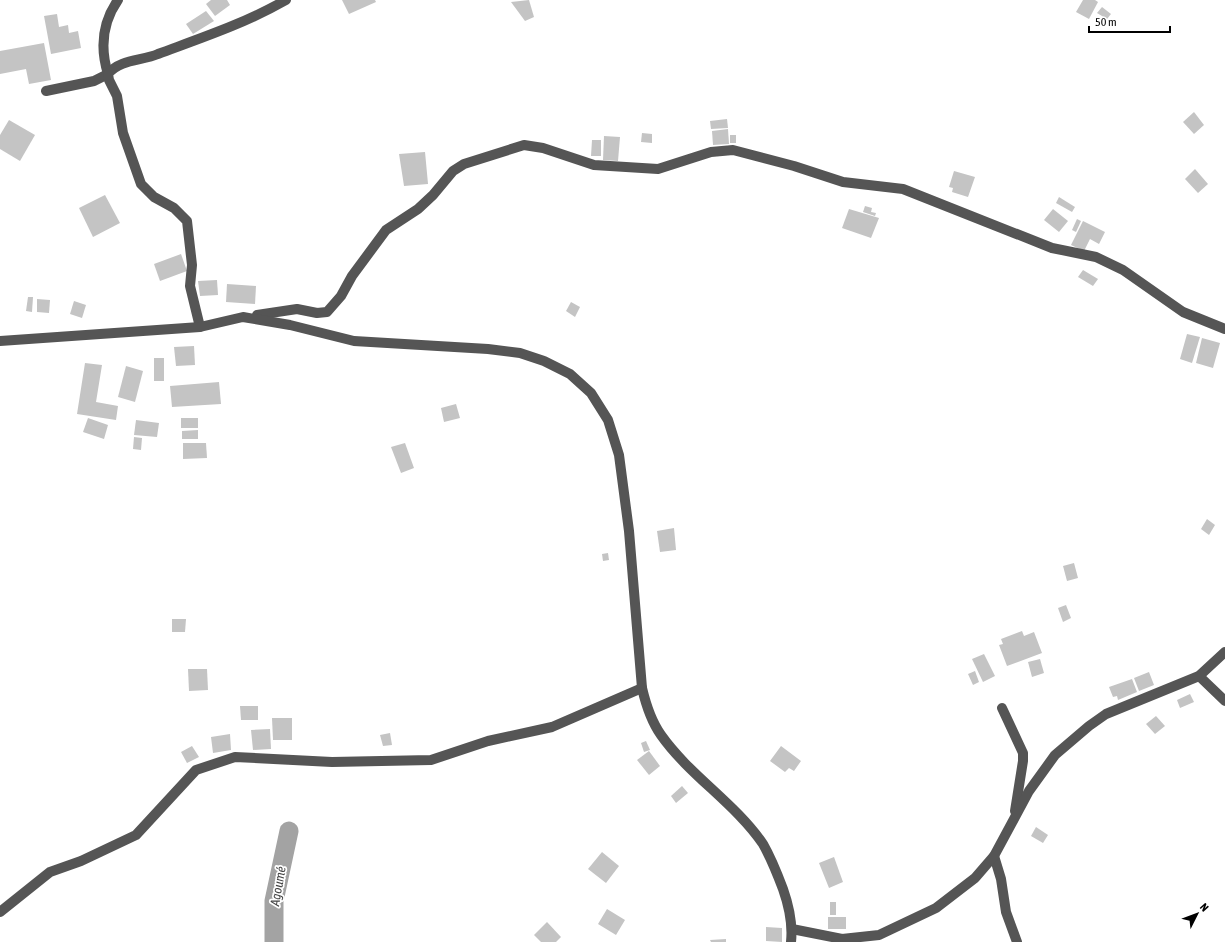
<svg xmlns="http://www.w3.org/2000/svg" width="1225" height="942" viewBox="0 0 1225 942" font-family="'Asap Condensed',sans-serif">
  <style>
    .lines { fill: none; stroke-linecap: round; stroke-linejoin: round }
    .river { stroke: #a3a3a3; stroke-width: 19 }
    .building { fill: #c4c4c4 }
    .minor { stroke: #555; stroke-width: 10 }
    .labels { text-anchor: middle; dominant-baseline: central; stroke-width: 3.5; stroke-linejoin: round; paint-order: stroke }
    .water-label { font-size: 13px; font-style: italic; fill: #444; stroke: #fff }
  </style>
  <rect width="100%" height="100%" fill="#fff"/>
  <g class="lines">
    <!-- river -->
    <path class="river" d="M 274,942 L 274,901 L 289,831"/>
  </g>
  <!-- building -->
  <g class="building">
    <path d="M 211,0 L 227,0 L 230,5 L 215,16 L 206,4 Z"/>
    <path d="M 342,0 L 375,0 L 376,2 L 349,14 Z"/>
    <path d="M 529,0 L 534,17 L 525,21 L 511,2 Z"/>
    <path d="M 1083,0 L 1095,0 L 1098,2 L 1089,19 L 1076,12 Z"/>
    <path d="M 1102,7 L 1111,14 L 1107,19 L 1097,13 Z"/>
    <path d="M 206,11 L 214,21 L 193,34 L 186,24 Z"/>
    <path d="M 57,14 L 59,27 L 68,25 L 69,33 L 78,31 L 81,48 L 51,54 L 44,16 Z"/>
    <path d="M 44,43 L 51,80 L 29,84 L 26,69 L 0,74 L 0,51 Z"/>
    <path d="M 1194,112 L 1204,125 L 1194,134 L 1183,122 Z"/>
    <path d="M 727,119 L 728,128 L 711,129 L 710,121 Z"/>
    <path d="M 9,120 L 35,135 L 20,161 L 0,149 L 0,135 Z"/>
    <path d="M 728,129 L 729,144 L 713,145 L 712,131 Z"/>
    <path d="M 642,133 L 652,134 L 652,143 L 641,142 Z"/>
    <rect x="730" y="135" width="6" height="8"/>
    <path d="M 604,136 L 620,137 L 618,161 L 603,160 Z"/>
    <path d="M 592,140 L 601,140 L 601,156 L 591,156 Z"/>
    <path d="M 425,152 L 428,184 L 404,186 L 399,154 Z"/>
    <path d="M 1195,169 L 1208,184 L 1198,193 L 1185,179 Z"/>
    <path d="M 954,171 L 975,177 L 968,197 L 952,192 L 953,188 L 949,187 Z"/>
    <path d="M 105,195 L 120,223 L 93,237 L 79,208 Z"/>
    <path d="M 1059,197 L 1075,207 L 1072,212 L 1056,203 Z"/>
    <path d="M 865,206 L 872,208 L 871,212 L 876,213 L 875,216 L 863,212 Z"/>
    <path d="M 849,209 L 879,218 L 871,238 L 842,228 Z"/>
    <path d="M 1053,209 L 1068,221 L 1059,232 L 1044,220 Z"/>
    <path d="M 1077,219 L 1081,221 L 1076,232 L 1072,230 Z"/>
    <path d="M 1083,221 L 1105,232 L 1099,244 L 1090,239 L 1084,251 L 1071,245 Z"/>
    <path d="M 181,254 L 187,271 L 160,281 L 154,264 Z"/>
    <path d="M 1083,270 L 1098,279 L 1093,286 L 1078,277 Z"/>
    <path d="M 217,280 L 218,295 L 200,296 L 198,281 Z"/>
    <path d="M 227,284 L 256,286 L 255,304 L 226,302 Z"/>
    <path d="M 28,297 L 33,297 L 32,312 L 26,311 Z"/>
    <path d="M 37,299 L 50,300 L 49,313 L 37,312 Z"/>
    <path d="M 74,301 L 86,305 L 82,318 L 70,314 Z"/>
    <path d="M 571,302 L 580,307 L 575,317 L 566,311 Z"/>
    <path d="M 1187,334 L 1200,337 L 1192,363 L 1180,359 Z"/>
    <path d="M 1202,338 L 1220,343 L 1213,368 L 1196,363 Z"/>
    <path d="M 194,346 L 195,365 L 176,366 L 174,347 Z"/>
    <rect x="154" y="358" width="10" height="23"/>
    <path d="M 85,363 L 102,365 L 96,402 L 118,406 L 116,420 L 77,414 Z"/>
    <path d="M 126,366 L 143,371 L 135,402 L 118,397 Z"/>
    <path d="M 219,382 L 221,404 L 172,407 L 170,386 Z"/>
    <path d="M 456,404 L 460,418 L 444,422 L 441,408 Z"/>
    <path d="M 88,418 L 108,425 L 104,439 L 83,432 Z"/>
    <rect x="181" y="418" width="17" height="10"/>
    <path d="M 136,420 L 159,423 L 157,437 L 134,435 Z"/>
    <path d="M 198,430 L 198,439 L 182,439 L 182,431 Z"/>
    <path d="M 134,437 L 142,438 L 141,450 L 133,449 Z"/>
    <path d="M 183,443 L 206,443 L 207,458 L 183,459 Z"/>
    <path d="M 405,443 L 414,468 L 401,473 L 391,447 Z"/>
    <path d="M 1207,519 L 1215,525 L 1209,535 L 1201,529 Z"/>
    <path d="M 674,528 L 676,550 L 660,552 L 657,531 Z"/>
    <path d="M 608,553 L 609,560 L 603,561 L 602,554 Z"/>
    <path d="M 1074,563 L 1078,578 L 1067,581 L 1063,566 Z"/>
    <path d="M 1066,605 L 1071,618 L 1063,622 L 1058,608 Z"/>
    <path d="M 172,619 L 186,619 L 185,632 L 172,632 Z"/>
    <path d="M 1022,631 L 1024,636 L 1034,632 L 1042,653 L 1007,666 L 999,645 L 1003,644 L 1001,639 Z"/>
    <path d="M 984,654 L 995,676 L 983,682 L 972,659 Z"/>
    <path d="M 1040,659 L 1044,673 L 1032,677 L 1028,662 Z"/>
    <path d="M 188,669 L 207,669 L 208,690 L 189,691 Z"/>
    <path d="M 975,671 L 979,682 L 973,685 L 968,674 Z"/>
    <path d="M 1149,672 L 1154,685 L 1139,691 L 1134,678 Z"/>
    <path d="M 1132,679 L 1137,692 L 1118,700 L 1117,696 L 1113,697 L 1109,687 Z"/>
    <path d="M 1190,694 L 1194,702 L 1180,708 L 1177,700 Z"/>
    <path d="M 240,706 L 258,706 L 258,720 L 241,720 Z"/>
    <path d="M 1156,716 L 1165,726 L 1155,734 L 1146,724 Z"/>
    <path d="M 272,718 L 292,718 L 292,740 L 273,740 Z"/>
    <path d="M 270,729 L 271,749 L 253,750 L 251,730 Z"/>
    <path d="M 390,733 L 392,745 L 383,746 L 380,735 Z"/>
    <path d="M 230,734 L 231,750 L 213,753 L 211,737 Z"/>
    <path d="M 646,741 L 650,750 L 644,752 L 641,743 Z"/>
    <path d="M 192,746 L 199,757 L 187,763 L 181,752 Z"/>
    <path d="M 781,746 L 801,761 L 794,771 L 789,768 L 785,772 L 770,761 Z"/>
    <path d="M 649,751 L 660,766 L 649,775 L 637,760 Z"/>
    <path d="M 682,786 L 688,793 L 676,803 L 671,796 Z"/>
    <path d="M 1036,827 L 1048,835 L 1043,843 L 1031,836 Z"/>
    <path d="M 602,852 L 619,866 L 606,883 L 588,869 Z"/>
    <path d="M 834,857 L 843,882 L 829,888 L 819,863 Z"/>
    <rect x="830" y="902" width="6" height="13"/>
    <path d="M 607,909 L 625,920 L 616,935 L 598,924 Z"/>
    <rect x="828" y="917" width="18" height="12"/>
    <path d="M 547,922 L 561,937 L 556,942 L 541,942 L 534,935 Z"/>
    <path d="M 766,927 L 782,928 L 782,942 L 766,941 Z"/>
    <path d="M 726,939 L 726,942 L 711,942 L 710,940 Z"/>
  </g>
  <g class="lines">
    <!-- minor -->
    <g class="minor">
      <path d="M 46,91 L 94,81 L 108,74 C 100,48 102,23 118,0"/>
      <path d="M 257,315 L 297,309 L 317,313 L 327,312 L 341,296 L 352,276 L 386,230 L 418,209 L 433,195 L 453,171 L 464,164 L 524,145 L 543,148 L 594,165 L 658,169 L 711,152 L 733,150 L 794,166 L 843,182 L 903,189 L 1052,248 L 1096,257 L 1123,270 L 1183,312 L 1225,329"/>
      <path d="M 200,327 L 190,286 L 192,265 L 187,221 L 174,208 L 154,197 L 141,184 L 123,133 L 117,96 L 109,80 L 108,74 C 120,59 142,61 158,54 C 201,38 246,23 286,0"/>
      <path d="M 0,341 L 200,327 L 243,317 L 290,325 L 354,341 L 488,349 L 520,353 L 544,361 L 570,374 L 591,393 L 608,420 L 619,455 L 629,531 L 642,688 C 646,705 651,721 661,735 C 690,776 735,803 763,844 C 771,858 777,873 783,889 C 789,906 793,923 791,942"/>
      <path d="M 1199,676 L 1225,701"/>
      <path d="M 1002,708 L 1023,753 L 1023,761 L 1015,811"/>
      <path d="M 994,856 L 1001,879 L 1006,912 L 1017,942"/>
      <path d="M 0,912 L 50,872 L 81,861 L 136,835 L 196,770 L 235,757 L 332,762 L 431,760 L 488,741 L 552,727 L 642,688"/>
      <path d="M 792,929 L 842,939 L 879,935 L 936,908 L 975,878 L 994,856 L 1029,791 L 1055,755 L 1089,726 L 1106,714 L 1199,676 L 1225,652"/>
    </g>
  </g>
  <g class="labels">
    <!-- water labels -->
    <g class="water-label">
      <text transform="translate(278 886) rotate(-80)">Agoumé</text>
    </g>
  </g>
  <!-- north arrow -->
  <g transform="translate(1197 914) rotate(48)" stroke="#ffffff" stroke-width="3" paint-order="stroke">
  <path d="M0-3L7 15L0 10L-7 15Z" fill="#000000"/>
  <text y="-6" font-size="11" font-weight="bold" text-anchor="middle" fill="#000000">N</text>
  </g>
  <!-- scale -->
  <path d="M1089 26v6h81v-6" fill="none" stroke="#000000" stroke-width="2"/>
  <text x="1095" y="26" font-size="12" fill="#000000" stroke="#ffffff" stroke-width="3" paint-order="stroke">50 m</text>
</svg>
